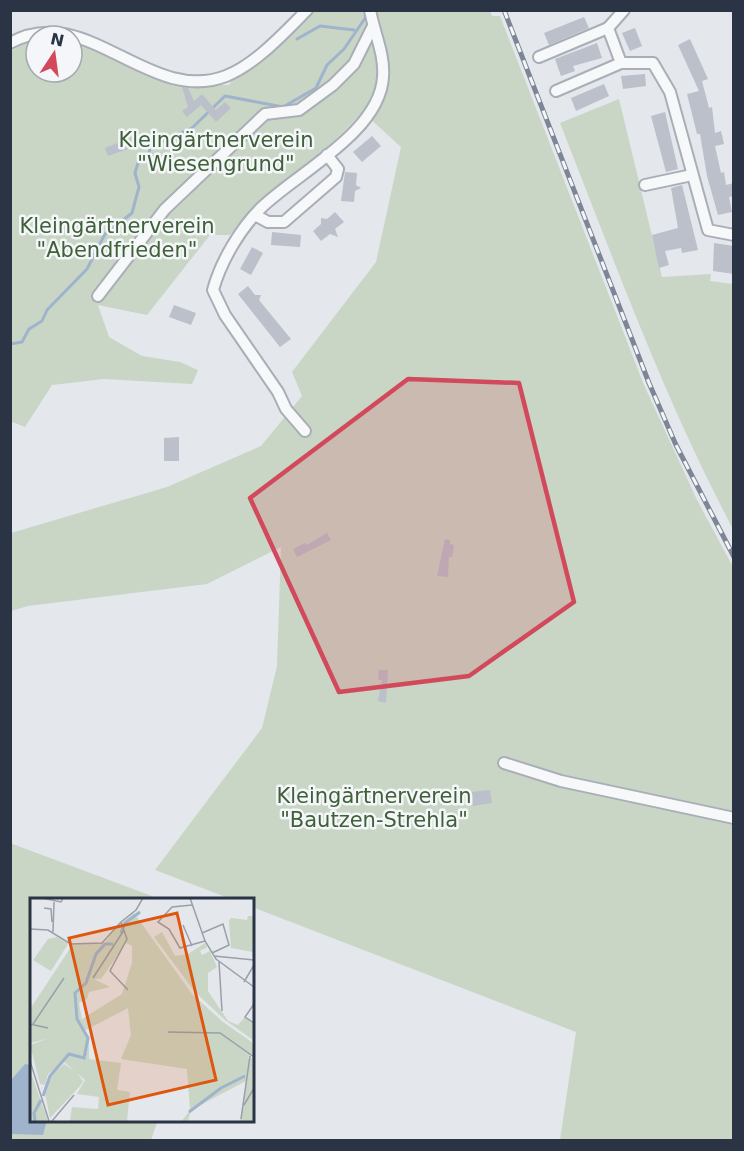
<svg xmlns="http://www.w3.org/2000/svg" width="744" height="1151" viewBox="0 0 744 1151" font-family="'DejaVu Sans',sans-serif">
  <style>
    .green { fill: #c9d6c5 }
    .water { fill: #9fb4cc }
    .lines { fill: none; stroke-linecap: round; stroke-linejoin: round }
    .stream { stroke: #9fb4cc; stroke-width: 3 }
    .building { fill: #bbc0ca }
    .minor-casing { stroke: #a9aeb7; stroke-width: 14 }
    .minor { stroke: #f7f8fa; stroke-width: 10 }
    .rail-casing { stroke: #7d8696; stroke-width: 5 }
    .rail { stroke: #f4f6f9; stroke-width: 3; stroke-dasharray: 9; stroke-linecap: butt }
    .marked { fill: #d1495b; fill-opacity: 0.2; stroke: #d1495b; stroke-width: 4.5; stroke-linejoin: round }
    .labels { text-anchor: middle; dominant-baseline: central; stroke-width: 5; stroke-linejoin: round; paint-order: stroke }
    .park-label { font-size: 21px; fill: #3f6138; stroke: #f4f6f9 }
    .inset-river { fill: none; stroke: #9fb4cc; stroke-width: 3 }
    .inset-road { fill: none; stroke: #9a9fa9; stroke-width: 1.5 }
    .view { fill: #df570f; fill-opacity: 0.15; stroke: #df570f; stroke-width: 3 }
    .inset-edge { fill: none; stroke: #2b3445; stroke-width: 3 }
  </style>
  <rect width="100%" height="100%" fill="#e4e7ec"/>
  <!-- green -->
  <g class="green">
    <path d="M 490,10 L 492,16 L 500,16 L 644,385 L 697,500 L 733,567 L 733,1140 L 560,1140 L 576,1032 L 252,907 L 252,899 L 231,899 L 155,870 L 262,728 L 277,666 L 281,547 L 207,584 L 28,606 L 11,611 L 11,533 L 167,487 L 261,446 L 302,396 L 292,372 L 376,262 L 401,147 L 367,116 L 360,114 C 322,160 264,187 230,235 L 210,235 L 147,315 L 98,305 L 109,337 L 142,356 L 180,362 L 198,370 L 192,384 L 104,379 L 52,385 L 25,427 L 10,421 L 11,51 L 36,37 L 36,72 L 72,72 L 72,38 L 189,85 L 229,85 L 233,79 L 248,71 L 312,11 Z"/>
    <path d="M 619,99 L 662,277 L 711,274 L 710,281 L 733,284 L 733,529 C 664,399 614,260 560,123 Z"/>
    <path d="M 10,843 L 152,896 L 150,899 L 32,899 L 32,1120 L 158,1120 L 151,1140 L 11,1140 Z"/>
  </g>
  <!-- water -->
  <path class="water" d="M 25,1064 L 31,1065 L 32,1120 L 47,1120 L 43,1135 L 11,1134 L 11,1080 Z"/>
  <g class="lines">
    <!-- stream -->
    <g class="stream">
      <path d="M 297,39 L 320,26 L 354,30"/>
      <path d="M 10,344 L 22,342 L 29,329 L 42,321 L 47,310 L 87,269 L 105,234 L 132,213 L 139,187 L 135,173 L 138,163 L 149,155 L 150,147 L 192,128 L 225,96 L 283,107 L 316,88 L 327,65 L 344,49 L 368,14"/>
    </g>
  </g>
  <!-- building -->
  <g class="building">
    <path d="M 584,17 L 589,28 L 549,45 L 544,33 Z"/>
    <path d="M 635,28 L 642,46 L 630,51 L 622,33 Z"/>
    <path d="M 690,39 L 708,79 L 702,81 L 709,108 L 712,107 L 715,133 L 721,131 L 724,144 L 715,146 L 721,173 L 724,172 L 726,185 L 734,183 L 734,196 L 729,197 L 732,212 L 718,215 L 707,176 L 700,134 L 697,134 L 687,94 L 699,91 L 678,45 Z"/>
    <path d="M 597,43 L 602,58 L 573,66 L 575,71 L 561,76 L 555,59 Z"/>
    <path d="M 645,74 L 646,86 L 623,89 L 621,76 Z"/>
    <path d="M 604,84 L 609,96 L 576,111 L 571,98 Z"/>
    <path d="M 182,87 L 188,88 L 194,101 L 202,94 L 216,110 L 225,102 L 231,108 L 216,122 L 201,105 L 187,117 L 182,111 L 188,107 Z"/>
    <path d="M 665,112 L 678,169 L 666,172 L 651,116 Z"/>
    <path d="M 372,136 L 381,146 L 362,162 L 353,152 Z"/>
    <path d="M 133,137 L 136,146 L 108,156 L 105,148 Z"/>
    <path d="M 345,172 L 357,173 L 356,185 L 361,188 L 355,191 L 354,202 L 341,201 Z"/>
    <path d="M 682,185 L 698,250 L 682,253 L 681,248 L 665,251 L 669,265 L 659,268 L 652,235 L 678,228 L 671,188 Z"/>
    <path d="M 335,212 L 344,222 L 335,229 L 338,237 L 330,234 L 321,241 L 313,231 L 321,224 L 321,218 L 327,219 Z"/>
    <path d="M 272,232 L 301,235 L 300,247 L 271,245 Z"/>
    <path d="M 714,243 L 734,246 L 734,274 L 713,271 Z"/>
    <path d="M 252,247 L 263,253 L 251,275 L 240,269 Z"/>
    <path d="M 248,286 L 255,295 L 261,295 L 259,300 L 291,339 L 280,347 L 238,294 Z"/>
    <path d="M 174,305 L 196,313 L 191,325 L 169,317 Z"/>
    <path d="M 179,437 L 179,461 L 164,461 L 164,438 Z"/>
    <path d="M 327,533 L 331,540 L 297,557 L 293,549 L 305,543 L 307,545 Z"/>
    <path d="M 445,539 L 450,540 L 450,544 L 454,545 L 452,557 L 449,557 L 448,577 L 437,576 Z"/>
    <path d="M 379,670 L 388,670 L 386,703 L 378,701 L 382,680 L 378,680 Z"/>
    <path d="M 490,790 L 492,803 L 473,806 L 472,792 Z"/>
  </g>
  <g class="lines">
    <!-- minor casing -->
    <g class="minor-casing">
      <g id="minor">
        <path d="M 624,10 L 608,28 L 621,63 L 653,63 L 670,92 L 708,230 L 734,235"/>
        <path d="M 10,43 C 86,0 149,106 226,76 C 256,64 284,33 307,10"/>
        <path d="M 539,57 L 608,28"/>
        <path d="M 556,91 L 621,63"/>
        <path d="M 645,185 L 692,175"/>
        <path d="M 255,215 L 268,222 L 284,222 L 336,177 L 338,169 L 327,155"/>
        <path d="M 98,296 L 165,209 L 265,114 L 299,110 L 333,85 L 354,64 L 372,28"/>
        <path d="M 305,431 L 286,409 L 278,392 L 225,315 L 213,290 C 221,261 240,229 261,208 C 297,173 380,132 383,77 C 385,55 374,32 370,10"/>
        <path d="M 504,763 L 561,781 L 734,818"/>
      </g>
    </g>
    <!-- minor -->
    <use href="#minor" class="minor"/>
    <!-- rail casing -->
    <g class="rail-casing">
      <path id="rail" d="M 504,10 L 649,383 L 676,445 L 734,557"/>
    </g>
    <!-- rail -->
    <use href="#rail" class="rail"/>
  </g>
  <!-- marked area -->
  <path class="marked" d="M 408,379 L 519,383 L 574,602 L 469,676 L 339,692 L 250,498 Z"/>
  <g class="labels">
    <!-- park labels -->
    <g class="park-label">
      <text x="216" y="140">Kleingärtnerverein<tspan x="216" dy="24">"Wiesengrund"</tspan></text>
      <text x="117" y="226">Kleingärtnerverein<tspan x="117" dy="24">"Abendfrieden"</tspan></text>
      <text x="374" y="796">Kleingärtnerverein<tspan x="374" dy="24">"Bautzen-Strehla"</tspan></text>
    </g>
  </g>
  <!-- overview -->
  <g transform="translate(30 898)">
    <rect width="224" height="224" fill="#e4e7ec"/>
    <path d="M 104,15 L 162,96 L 193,124 L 223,145 L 223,158 L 220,157 L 217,161 L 223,160 L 223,223 L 210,223 L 216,183 L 161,212 L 158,223 L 152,223 L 160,212 L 157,171 L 91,161 L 101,137 L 98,110 L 54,133 L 59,140 L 59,161 L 91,165 L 87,192 L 100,194 L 97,223 L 40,223 L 42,209 L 68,211 L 69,199 L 47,196 L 55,182 L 47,175 L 53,183 L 50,188 L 20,220 L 15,195 L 20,179 L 34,166 L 45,173 L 34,164 L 18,176 L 15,187 L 10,186 L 0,147 L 17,141 L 0,145 L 0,111 L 43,46 L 75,45 L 86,29 ZM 96,45 L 102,48 L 102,65 L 92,96 L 52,121 L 49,105 L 57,101 L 59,94 L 80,89 L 64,81 L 71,81 ZM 218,18 L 223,18 L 223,54 L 201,50 L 199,23 L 201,20 L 217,22 ZM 132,34 L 145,58 L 158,56 L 175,45 L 177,49 L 170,53 L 172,57 L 180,53 L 187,69 L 178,75 L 178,93 L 198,123 L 208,127 L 215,119 L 223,125 L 223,142 L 195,122 L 165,94 L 124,39 ZM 27,39 L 38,46 L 21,73 L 3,62 L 18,41 ZM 0,172 L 18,223 L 0,223 Z" fill="#c9d6c5" fill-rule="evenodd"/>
    <path class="inset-river" d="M 91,35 L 95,25 L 110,14M 13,198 L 20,178 L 39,156 L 54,160 L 58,140 L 47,121 L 45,95 L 56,85 L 66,56 L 75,46 L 83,46M 159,214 L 191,190 L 215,178M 5,223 L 4,215 L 11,202"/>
    <path class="inset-road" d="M 12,0 L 31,4 L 33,0M 160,0 L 175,43 L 186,61 L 224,89M 162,7 L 142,9 L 128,24 L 139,31 L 150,50 L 175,43M 14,10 L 21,11 L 22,24M 153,27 L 162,48M 0,31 L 18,32 L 39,45M 23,34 L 24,4M 172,35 L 193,26 L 199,47 L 182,55M 40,46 L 72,45 L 91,24M 184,58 L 224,62M 189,64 L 192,113M 63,80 L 94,32M 214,84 L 224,67M 98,92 L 80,73 L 97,41 L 91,24 L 106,12 L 113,0M 224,106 L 215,119 L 224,125M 0,126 L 18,130M 3,126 L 34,80M 138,134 L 190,135 L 224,159M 0,163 L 19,223M 214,207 L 224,190M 211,221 L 220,158M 22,223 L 44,197"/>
    <path class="view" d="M 147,15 L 186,182 L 78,207 L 39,40 Z"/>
    <rect width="224" height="224" class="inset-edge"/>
  </g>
  <!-- border -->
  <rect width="744" height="1151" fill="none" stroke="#2b3445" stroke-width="24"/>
  <!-- north arrow -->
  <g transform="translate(54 54) rotate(13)"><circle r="28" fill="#f4f6f9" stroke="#a4a8b1" stroke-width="1.5"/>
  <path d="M0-4.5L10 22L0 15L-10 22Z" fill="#d1495b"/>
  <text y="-9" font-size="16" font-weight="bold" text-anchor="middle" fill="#2b3445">N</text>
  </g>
</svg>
